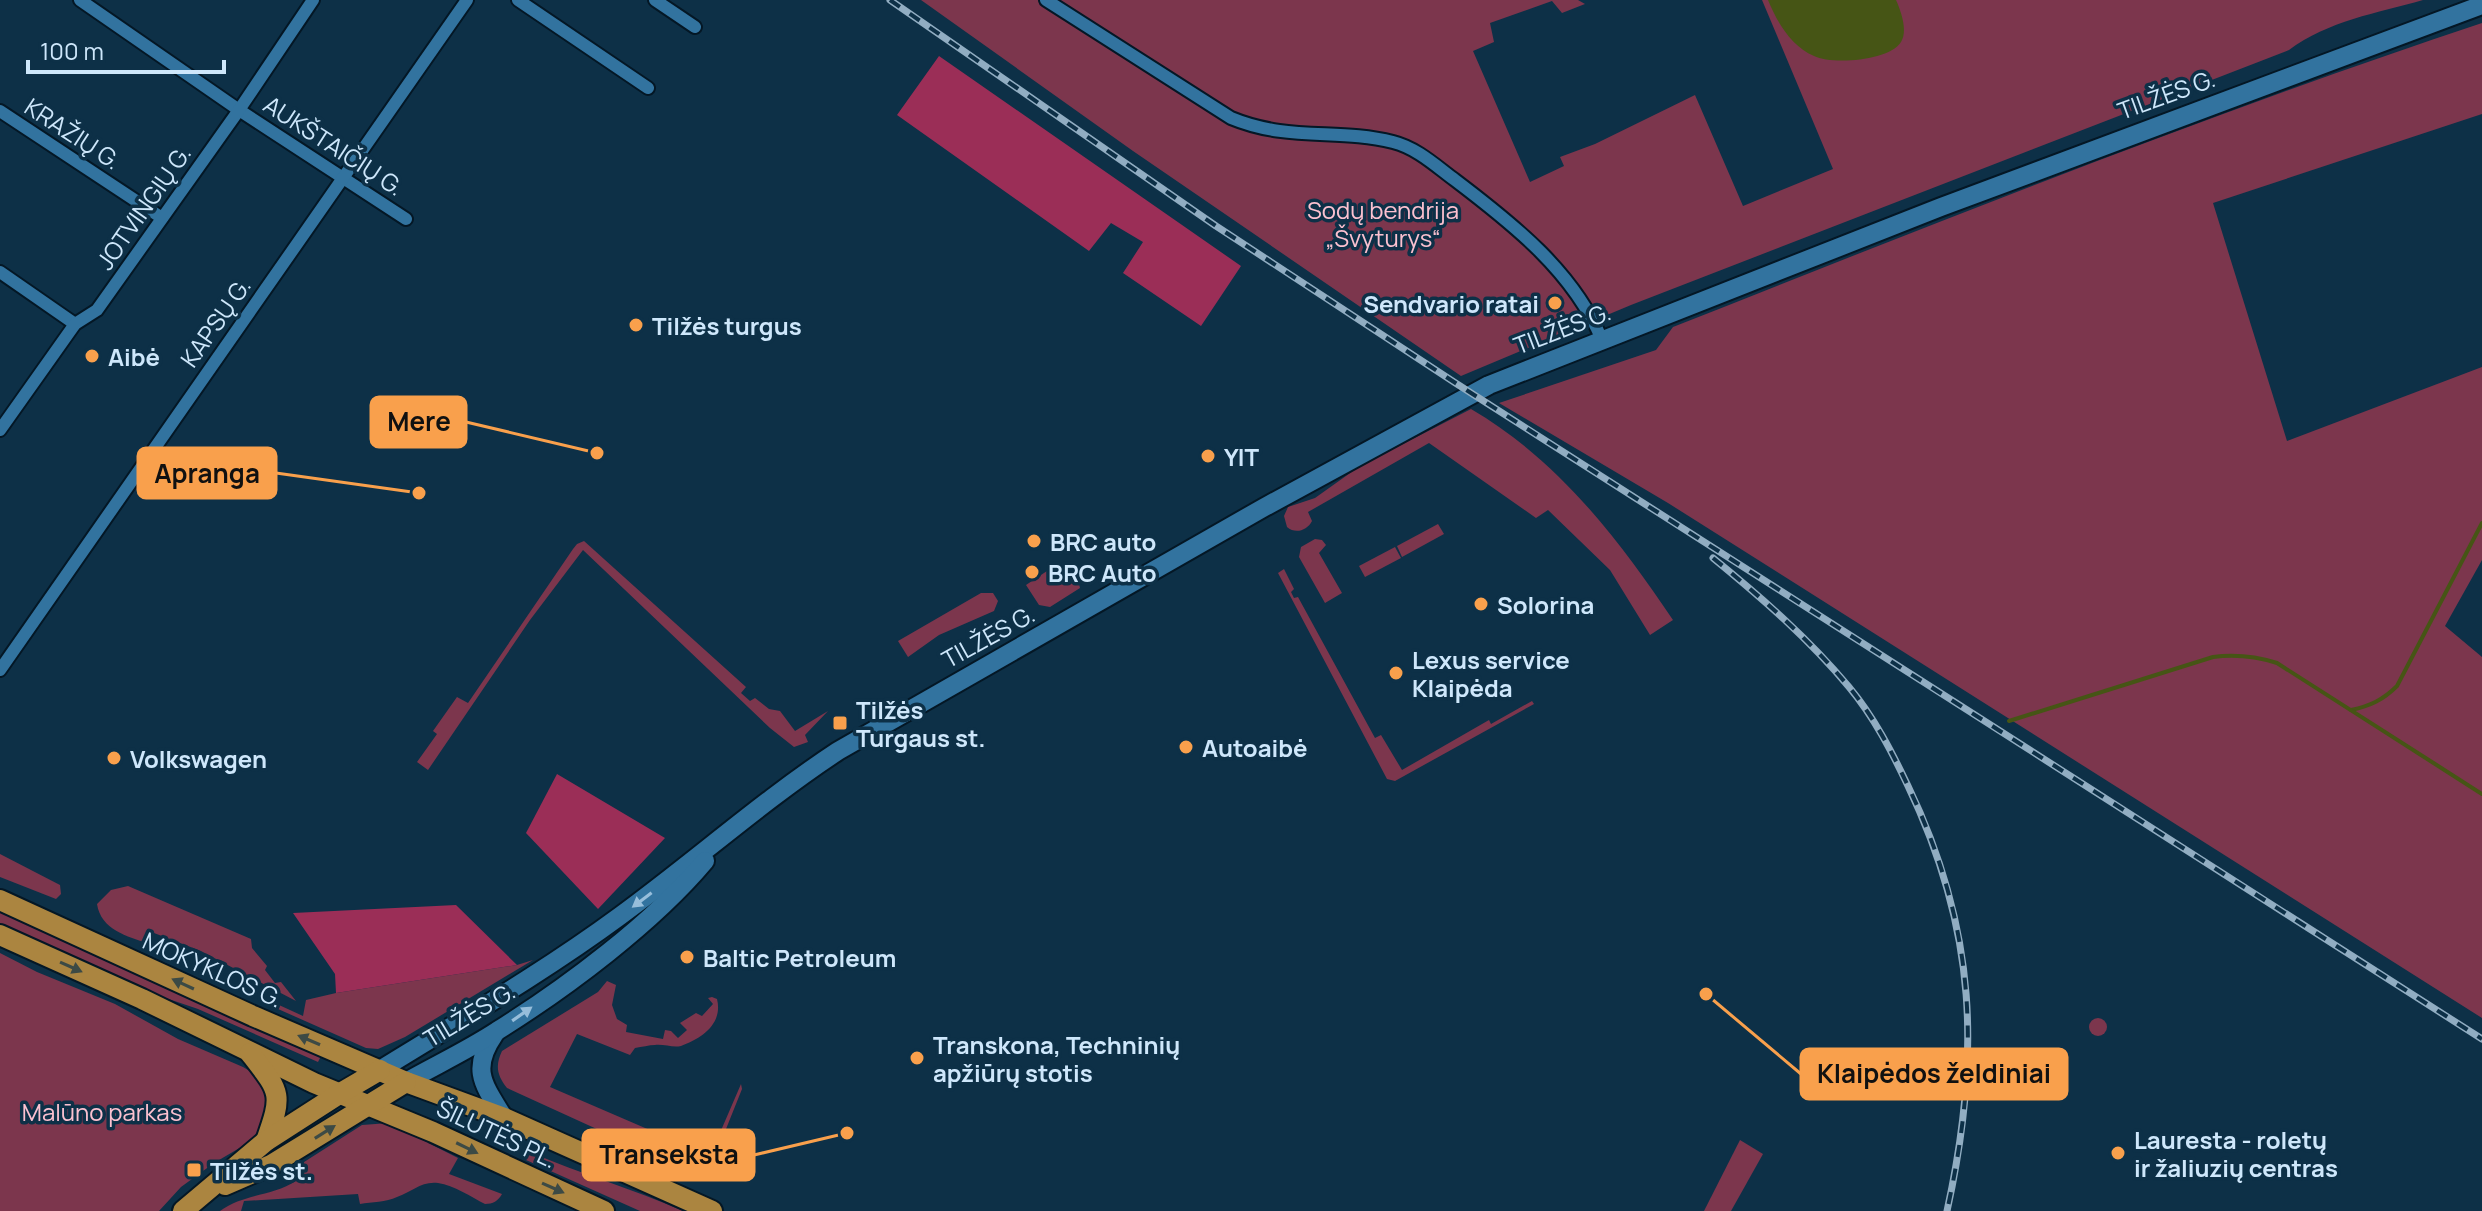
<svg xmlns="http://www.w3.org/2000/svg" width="2482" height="1211" viewBox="0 0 2482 1211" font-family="Manrope,sans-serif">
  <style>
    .green { fill: #7c364d }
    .forest { fill: #9b2e57 }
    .water { fill: #465515 }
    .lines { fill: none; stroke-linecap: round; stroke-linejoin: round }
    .stream { stroke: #465515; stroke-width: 4 }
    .street-casing { stroke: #041725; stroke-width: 16 }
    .secondary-casing { stroke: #041725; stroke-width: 22 }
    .primary-casing { stroke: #041725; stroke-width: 24 }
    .street { stroke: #32739f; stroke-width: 12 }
    .secondary { stroke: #32739f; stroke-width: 18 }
    .primary { stroke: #ab8540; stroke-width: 20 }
    .rail-casing { stroke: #91adc2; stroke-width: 7 }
    .rail { stroke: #0d3047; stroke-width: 4; stroke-dasharray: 12; stroke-linecap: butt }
    .oneway { fill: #97bedb }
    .oneway2 { fill: #3c4a45 }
    .poi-dot { fill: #f9a04c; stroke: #0d3047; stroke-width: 3 }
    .labels { text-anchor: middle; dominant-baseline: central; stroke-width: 7; stroke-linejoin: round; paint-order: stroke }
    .street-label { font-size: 24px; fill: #cee7fb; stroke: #0d3047 }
    .park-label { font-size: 24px; fill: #fcc1d0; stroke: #0d3047 }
    .poi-label { font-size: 24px; font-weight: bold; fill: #cee7fb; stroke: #0d3047; text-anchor: start }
    .leader { fill: none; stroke: #f9a04c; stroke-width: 3 }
    .callout-dot { fill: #f9a04c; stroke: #0d3047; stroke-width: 3 }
    .callout { fill: #f9a04c; stroke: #f9a04c; stroke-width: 3 }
    .callout-label { font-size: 26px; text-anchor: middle; font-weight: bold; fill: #111 }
  </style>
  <rect width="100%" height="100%" fill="#0d3047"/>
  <!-- green -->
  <g class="green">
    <path d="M 921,0 L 1578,0 L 1585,4 L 1562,13 L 1552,1 L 1490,23 L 1494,42 L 1473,51 L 1530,182 L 1564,166 L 1560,157 L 1595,144 L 1695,95 L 1743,206 L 1833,169 L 1762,0 L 2423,0 C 2377,13 2328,21 2289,50 L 1631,305 L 1461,376 L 1133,151 Z"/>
    <path d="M 2482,23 L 2482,114 L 2213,203 L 2287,441 L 2482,367 L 2482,560 L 2445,626 L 2482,657 L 2482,1018 L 1668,503 L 1499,403 L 1656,350 L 1673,327 C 1941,221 2208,114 2482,23 Z"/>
    <path d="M 1471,409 C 1557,459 1618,538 1673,620 L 1650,635 L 1610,570 L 1548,510 L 1536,518 L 1429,443 L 1308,512 L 1312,521 C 1307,531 1295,534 1287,527 L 1284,516 L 1288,507 L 1315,498 L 1360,466 Z"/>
    <path d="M 1438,524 L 1444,534 L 1402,557 L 1397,546 Z"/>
    <path d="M 1315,539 L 1322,540 L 1326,545 L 1319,553 L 1342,593 L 1325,603 L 1299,557 L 1301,547 Z"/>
    <path d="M 584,541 L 746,687 L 741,693 L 750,701 L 755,698 L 769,709 L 780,711 L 795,731 L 828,711 L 805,735 L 808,742 L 794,747 L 770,728 L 583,550 L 530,620 L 428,770 L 417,762 L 437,734 L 433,731 L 457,697 L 468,703 L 573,549 L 577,544 Z"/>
    <path d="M 1395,547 L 1401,558 L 1365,577 L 1359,566 Z"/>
    <path d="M 1056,565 L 1069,585 L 1078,580 L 1080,588 L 1050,607 L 1039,605 L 1026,585 Z"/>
    <path d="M 1284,569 L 1294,589 L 1291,592 L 1294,598 L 1298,597 L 1375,738 L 1381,735 L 1402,770 L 1489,720 L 1491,724 L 1532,701 L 1534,704 L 1395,781 L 1387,779 L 1278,573 Z"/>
    <path d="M 981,593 L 993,593 L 998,601 L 994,611 L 939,635 L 908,657 L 898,641 Z"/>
    <path d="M 0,854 L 60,885 L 61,894 L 56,899 L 0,877 Z"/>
    <path d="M 128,886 L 251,939 L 252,948 L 267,966 L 265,970 L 275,983 L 281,982 L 296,1001 L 201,951 L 154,933 L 149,944 C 127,936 101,930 97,904 L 111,890 Z"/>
    <path d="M 0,910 L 322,1054 L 318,1062 L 198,1009 L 145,991 L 0,925 Z"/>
    <path d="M 0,953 L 37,972 L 115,1004 L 178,1039 L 243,1067 L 258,1076 L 270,1094 L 258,1137 L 214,1163 L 181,1187 L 159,1211 L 0,1211 Z"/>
    <path d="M 533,960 L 405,1037 L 378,1049 L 366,1048 L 278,1009 L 279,1005 L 303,1016 L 306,1000 L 336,993 L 517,965 Z"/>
    <path d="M 607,981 L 616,985 L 612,1005 L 617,1019 L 627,1025 L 626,1032 L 663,1039 L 665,1030 L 671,1031 L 678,1038 L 687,1030 L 680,1023 L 696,1013 L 702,1016 L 713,1004 L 708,998 L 712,997 L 717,999 C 723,1023 703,1038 681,1046 C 673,1048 664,1044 655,1045 C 649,1045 642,1047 635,1048 L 630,1055 L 577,1034 L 550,1087 L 710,1156 L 741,1084 L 742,1089 L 710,1169 L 704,1178 L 507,1088 C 497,1075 495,1066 502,1051 L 598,992 Z"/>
    <circle cx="2098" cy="1027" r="9"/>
    <path d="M 389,1123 L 458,1158 L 449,1174 L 502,1194 C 498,1201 493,1204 485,1204 C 471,1197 454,1185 438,1183 C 421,1181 412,1192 397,1197 C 386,1202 372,1202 360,1204 L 358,1194 L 244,1201 L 241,1211 L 220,1211 C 243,1194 273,1196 296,1181 L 290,1171 L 362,1125 Z"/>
    <path d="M 1740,1140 L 1763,1154 L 1731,1211 L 1704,1211 Z"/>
    <path d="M 530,1152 C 581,1174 633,1189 683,1211 L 640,1211 L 526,1160 Z"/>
  </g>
  <!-- forest -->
  <g class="forest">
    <path d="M 939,56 L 1241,266 L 1201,326 L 1123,273 L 1143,242 L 1111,223 L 1089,251 L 897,115 Z"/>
    <path d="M 557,774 L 665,838 L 598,909 L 526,833 Z"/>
    <path d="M 456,905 L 517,965 L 336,993 L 335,974 L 293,913 Z"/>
  </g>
  <!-- water -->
  <path class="water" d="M 1768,0 L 1896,0 C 1901,11 1908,31 1901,42 C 1889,61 1832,65 1814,56 C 1791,46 1777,22 1768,0 Z"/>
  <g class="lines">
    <!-- stream -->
    <g class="stream">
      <path d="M 2351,710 C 2370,706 2383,700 2397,686 L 2482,523"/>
      <path d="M 2009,721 L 2213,657 C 2236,654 2255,656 2277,663 L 2482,794"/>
    </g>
    <!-- street casing -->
    <g class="street-casing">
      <g id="street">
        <path d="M 80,0 L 239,110 L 406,219"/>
        <path d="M 518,0 L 648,88"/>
        <path d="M 655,0 L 695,27"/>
        <path d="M 1046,0 L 1231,118 C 1289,142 1338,128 1393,142 C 1417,148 1436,166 1455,180 C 1513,224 1574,272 1602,340"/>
        <path d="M 0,111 L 162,218"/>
        <path d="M 0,272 L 75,324"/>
        <path d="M 0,430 L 75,324 L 97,310 L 239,110 L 313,0"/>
        <path d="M 0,670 L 467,0"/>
      </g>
    </g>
    <!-- secondary casing -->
    <g class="secondary-casing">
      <g id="secondary">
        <path d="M 494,1035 C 470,1070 484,1085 504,1118"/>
        <path d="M 380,1070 C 461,1020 544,972 620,916 C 694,862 762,801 838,751 L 1263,508 L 1489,385 L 1941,207 L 2482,5"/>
        <path d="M 406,1082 C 436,1065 468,1050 497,1031 C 566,988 653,923 705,861"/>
      </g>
    </g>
    <!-- primary casing -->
    <g class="primary-casing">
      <g id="primary">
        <path d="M 0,900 L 253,1016 L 406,1082 L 504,1118 L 712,1211"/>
        <path d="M 0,935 L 142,999 L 314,1083 L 433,1132 L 604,1211"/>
        <path d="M 250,1053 C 281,1093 283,1093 266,1141"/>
        <path d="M 225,1185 L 271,1165 L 406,1082"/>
        <path d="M 183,1211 L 266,1141 L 339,1094 L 380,1070"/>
      </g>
    </g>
    <!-- street -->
    <use href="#street" class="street"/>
    <!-- secondary -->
    <use href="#secondary" class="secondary"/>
    <!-- primary -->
    <use href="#primary" class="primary"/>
    <!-- rail casing -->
    <g class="rail-casing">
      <g id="rail">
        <path d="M 890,0 L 1216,226 L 1457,384 L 2482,1039"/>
        <path d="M 1713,558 C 1762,598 1809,639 1849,687 C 1874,717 1892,752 1908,786 C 1977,930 1981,1056 1947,1211"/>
      </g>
    </g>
    <!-- rail -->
    <use href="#rail" class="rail"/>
  </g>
  <!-- one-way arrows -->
  <defs><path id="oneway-solid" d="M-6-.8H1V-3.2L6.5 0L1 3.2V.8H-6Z" transform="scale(2)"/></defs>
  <g class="oneway">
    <use href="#oneway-solid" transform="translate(642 900) rotate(143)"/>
    <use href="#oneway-solid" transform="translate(522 1014) rotate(-35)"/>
  </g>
  <g class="oneway2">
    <use href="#oneway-solid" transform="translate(71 967) rotate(24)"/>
    <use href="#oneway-solid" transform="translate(183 984) rotate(-155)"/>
    <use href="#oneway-solid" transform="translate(309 1040) rotate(-157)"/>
    <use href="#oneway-solid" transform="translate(325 1132) rotate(-32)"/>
    <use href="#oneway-solid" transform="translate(467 1148) rotate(26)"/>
    <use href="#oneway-solid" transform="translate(553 1188) rotate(24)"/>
  </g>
  <!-- markers -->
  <g class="poi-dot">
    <circle cx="1555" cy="303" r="8"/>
    <circle cx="636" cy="325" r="8"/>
    <circle cx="92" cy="356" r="8"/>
    <circle cx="1208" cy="456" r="8"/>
    <circle cx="1034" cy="541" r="8"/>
    <circle cx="1032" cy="572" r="8"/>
    <circle cx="1481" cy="604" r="8"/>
    <circle cx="1396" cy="673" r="8"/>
    <rect x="832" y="715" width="16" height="16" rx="4"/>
    <circle cx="1186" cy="747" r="8"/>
    <circle cx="114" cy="758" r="8"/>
    <circle cx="687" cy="957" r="8"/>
    <circle cx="917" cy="1058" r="8"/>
    <circle cx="2118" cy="1153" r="8"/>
    <rect x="186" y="1162" width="16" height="16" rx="4"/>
  </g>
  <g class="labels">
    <!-- street labels -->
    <g class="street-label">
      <text transform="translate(2166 94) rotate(-20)">TILŽĖS G.</text>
      <text transform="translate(73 133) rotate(33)">KRAŽIŲ G.</text>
      <text transform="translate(334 145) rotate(33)">AUKŠTAIČIŲ G.</text>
      <text transform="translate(143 207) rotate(-55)">JOTVINGIŲ G.</text>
      <text transform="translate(215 322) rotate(-55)">KAPSŲ G.</text>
      <text transform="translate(1562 328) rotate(-21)">TILŽĖS G.</text>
      <text transform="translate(988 636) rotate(-29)">TILŽĖS G.</text>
      <text transform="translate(213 969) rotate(24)">MOKYKLOS G.</text>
      <text transform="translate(469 1014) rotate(-31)">TILŽĖS G.</text>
      <text transform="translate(497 1133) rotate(25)">ŠILUTĖS PL.</text>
    </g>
    <!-- park labels -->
    <g class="park-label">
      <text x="1383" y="209">Sodų bendrija<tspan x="1383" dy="28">„Švyturys“</tspan></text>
      <text x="102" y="1111">Malūno parkas</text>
    </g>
    <!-- poi labels -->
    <g class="poi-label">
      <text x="1539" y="303" text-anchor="end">Sendvario ratai</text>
      <text x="652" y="325">Tilžės turgus</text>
      <text x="108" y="356">Aibė</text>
      <text x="1224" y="456">YIT</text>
      <text x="1050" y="541">BRC auto</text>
      <text x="1048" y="572">BRC Auto</text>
      <text x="1497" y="604">Solorina</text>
      <text x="1412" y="659">Lexus service<tspan x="1412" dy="28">Klaipėda</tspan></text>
      <text x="856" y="709">Tilžės<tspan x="856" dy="28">Turgaus st.</tspan></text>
      <text x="1202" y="747">Autoaibė</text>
      <text x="130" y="758">Volkswagen</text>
      <text x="703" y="957">Baltic Petroleum</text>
      <text x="933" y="1044">Transkona, Techninių<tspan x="933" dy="28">apžiūrų stotis</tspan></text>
      <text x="2134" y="1139">Lauresta - roletų<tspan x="2134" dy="28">ir žaliuzių centras</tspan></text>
      <text x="210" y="1170">Tilžės st.</text>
    </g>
  </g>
  <!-- callouts -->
  <path class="leader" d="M597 453L466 422M419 493L276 473M1706 994L1801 1074M847 1133L754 1155"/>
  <g class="callout-dot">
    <circle cx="597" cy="453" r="8"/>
    <circle cx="419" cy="493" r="8"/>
    <circle cx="1706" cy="994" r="8"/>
    <circle cx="847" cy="1133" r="8"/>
  </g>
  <g class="callout">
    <rect x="371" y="397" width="95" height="50" rx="8"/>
    <rect x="138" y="448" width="138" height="50" rx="8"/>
    <rect x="1801" y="1049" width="266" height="50" rx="8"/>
    <rect x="583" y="1130" width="171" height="50" rx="8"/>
  </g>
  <g class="callout-label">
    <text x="419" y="431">Mere</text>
    <text x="207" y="483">Apranga</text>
    <text x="1934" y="1083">Klaipėdos želdiniai</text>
    <text x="669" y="1164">Transeksta</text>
  </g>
  <!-- scale -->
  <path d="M28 60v12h196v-12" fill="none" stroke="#cee7fb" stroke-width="4"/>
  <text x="40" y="60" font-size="24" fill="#cee7fb" stroke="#0d3047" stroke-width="6" paint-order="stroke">100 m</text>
</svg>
